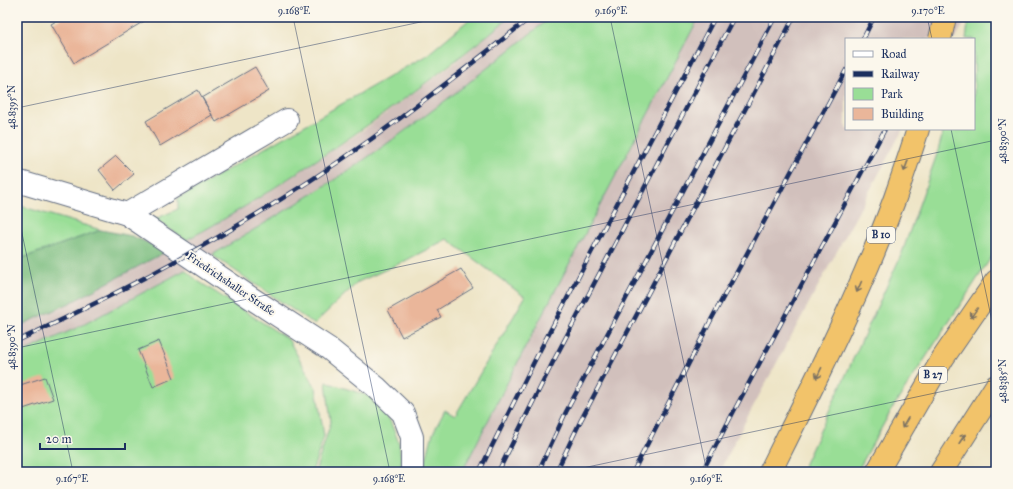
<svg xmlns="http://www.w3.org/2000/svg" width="1013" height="489" viewBox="0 0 1013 489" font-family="'IM FELL Great Primer',serif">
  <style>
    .industrial { fill: #d1c0bc }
    .green { fill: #99de96; stroke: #5a867a }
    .forest { fill: #7abd7f; stroke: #4a766e }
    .building { fill: #eab69a }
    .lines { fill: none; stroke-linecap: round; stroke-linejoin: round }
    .minor-casing { stroke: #656f83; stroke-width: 24 }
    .highway-casing { stroke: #656f83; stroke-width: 24 }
    .minor { stroke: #fff; stroke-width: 22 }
    .highway { stroke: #f2c36a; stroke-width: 22 }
    .rail-casing { stroke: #1b2f5e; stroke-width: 4.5 }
    .rail { stroke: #fbf7ec; stroke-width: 3; stroke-dasharray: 9; stroke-linecap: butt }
    .highway-bridge-casing { stroke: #656f83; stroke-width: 24; stroke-linecap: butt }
    .highway-bridge { stroke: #f2c36a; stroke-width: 22 }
    .oneway { stroke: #7c7263 }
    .ticks { fill: none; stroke: #1b2f5e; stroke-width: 1; stroke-opacity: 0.45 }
    .labels { text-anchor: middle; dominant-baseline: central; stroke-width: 4; stroke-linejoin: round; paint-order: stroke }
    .shield { fill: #fbf7ec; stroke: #5e6b89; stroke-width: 1 }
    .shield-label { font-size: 10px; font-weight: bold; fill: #1b2f5e }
    .street-label { font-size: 11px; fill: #1b2f5e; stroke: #fbf7ec }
    .neatline { fill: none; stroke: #1b2f5e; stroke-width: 1.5 }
    .ticks-label { font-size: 10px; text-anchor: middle; fill: #1b2f5e }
  </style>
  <rect width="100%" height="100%" fill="#fbf7ec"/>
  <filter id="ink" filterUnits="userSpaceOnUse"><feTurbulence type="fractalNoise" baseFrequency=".025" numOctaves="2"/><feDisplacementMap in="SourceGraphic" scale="8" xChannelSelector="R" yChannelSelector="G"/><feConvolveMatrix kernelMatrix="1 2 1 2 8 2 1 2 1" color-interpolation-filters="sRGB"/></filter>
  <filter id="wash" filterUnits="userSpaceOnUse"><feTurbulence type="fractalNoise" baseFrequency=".012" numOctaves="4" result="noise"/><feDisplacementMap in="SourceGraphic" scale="16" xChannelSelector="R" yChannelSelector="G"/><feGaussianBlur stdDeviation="0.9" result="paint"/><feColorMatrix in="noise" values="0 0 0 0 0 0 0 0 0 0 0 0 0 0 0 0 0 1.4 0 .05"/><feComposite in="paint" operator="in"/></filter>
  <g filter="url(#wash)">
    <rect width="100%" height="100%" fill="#eee5c7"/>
    <!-- industrial -->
    <g class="industrial">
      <path d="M 510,17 L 551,17 L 469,83 L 377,151 L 283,213 L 212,255 L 81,326 L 17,355 L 17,327 L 70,303 L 167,251 L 200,233 L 269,192 L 362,131 L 453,64 Z"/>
      <path d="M 699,17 L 968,17 L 955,39 L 846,39 L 846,129 L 903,129 L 748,416 L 719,472 L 462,472 L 526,346 Z"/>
    </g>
    <!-- green -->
    <g class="green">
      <path d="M 472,17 L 510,17 C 444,71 375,122 303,169 C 265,194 227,219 186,240 L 155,219 L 178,209 L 178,198 L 427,55 Z"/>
      <path d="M 551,17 L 699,17 L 526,346 L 462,472 L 423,472 L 433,433 L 445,410 L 455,416 L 525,297 L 447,239 L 405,261 L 358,282 L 314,324 L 212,255 C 268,221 325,188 378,150 C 438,108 494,63 551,17 Z"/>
      <path d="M 969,17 L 996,17 L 996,250 L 892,409 L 857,472 L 801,472 L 902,253 L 937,154 L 944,129 L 974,129 L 974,39 L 966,39 Z"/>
      <path d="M 17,205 L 101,230 L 17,260 Z"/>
      <path d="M 185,270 L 198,281 L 288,339 L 316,388 L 324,436 L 312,472 L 17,472 L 17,355 L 81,326 Z"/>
      <path d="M 326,382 L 369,396 L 390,421 L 399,443 L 402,468 L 401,472 L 315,472 L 331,422 Z"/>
    </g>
    <!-- forest -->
    <path class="forest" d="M 101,230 L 132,236 L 167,251 L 70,303 L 17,327 L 17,260 Z"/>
    <g id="blocks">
      <!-- building -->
      <g class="building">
        <path d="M 63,17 L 151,17 L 74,63 L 51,24 Z"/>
        <path d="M 255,67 L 269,91 L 216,122 L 202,98 Z"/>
        <path d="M 198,90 L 212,115 L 160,146 L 146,121 Z"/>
        <path d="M 116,156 L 134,174 L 115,190 L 99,170 Z"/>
        <path d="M 461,269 L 473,288 L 437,310 L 441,317 L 402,337 L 388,310 Z"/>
        <path d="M 159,341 L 174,378 L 153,387 L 138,350 Z"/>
        <path d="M 45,377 L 53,399 L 17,411 L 17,386 Z"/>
      </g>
    </g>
  </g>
  <g filter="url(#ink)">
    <use href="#blocks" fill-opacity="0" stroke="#656f83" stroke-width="1"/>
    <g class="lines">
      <!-- minor casing -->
      <g class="minor-casing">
        <g id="minor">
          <path d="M 17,181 L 127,214 L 251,298 L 328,348 L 376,387 L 403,413 L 412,437 L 412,472"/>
          <path d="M 127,214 L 287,120"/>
        </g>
      </g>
      <!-- highway casing -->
      <g class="highway-casing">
        <g id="highway">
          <path d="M 770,472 C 815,382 860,293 895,198 C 903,175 911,152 918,129"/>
          <path d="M 877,472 L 943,358 L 996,281"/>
          <path d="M 941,472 L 996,386"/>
        </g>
      </g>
      <!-- minor -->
      <use href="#minor" class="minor"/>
      <!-- highway -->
      <use href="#highway" class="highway"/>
      <!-- rail casing -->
      <g class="rail-casing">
        <g id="rail">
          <path d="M 863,39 L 874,17"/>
          <path d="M 936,39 L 949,17"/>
          <path d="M 17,341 C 140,284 260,218 370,140 C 425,101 478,59 531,17"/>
          <path d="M 479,472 L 539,352 L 715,17"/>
          <path d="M 498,472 L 554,360 L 734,17"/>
          <path d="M 538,472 L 566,412 L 775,17"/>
          <path d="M 556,472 L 581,420 L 794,17"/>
          <path d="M 633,472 L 711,320 L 846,70"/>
          <path d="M 702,472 L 735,409 L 885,129"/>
        </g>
      </g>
      <!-- rail -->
      <use href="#rail" class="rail"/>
      <!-- highway-bridge casing -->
      <g class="highway-bridge-casing">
        <path id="highway-bridge" d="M 940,39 L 945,17"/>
      </g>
      <!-- highway-bridge -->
      <use href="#highway-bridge" class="highway-bridge"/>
    </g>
    <!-- one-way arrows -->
    <defs><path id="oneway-shaft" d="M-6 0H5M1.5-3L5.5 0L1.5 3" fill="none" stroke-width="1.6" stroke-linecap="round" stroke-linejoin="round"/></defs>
    <g class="oneway">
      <use href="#oneway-shaft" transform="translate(906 166) rotate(110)"/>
      <use href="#oneway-shaft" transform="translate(859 287) rotate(114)"/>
      <use href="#oneway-shaft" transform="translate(974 313) rotate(125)"/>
      <use href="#oneway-shaft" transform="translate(819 373) rotate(116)"/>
      <use href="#oneway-shaft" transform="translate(905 423) rotate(120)"/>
      <use href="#oneway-shaft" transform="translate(962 439) rotate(-57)"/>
    </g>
  </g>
  <!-- ticks -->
  <path class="ticks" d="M 293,17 L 390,472M 610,17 L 707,472M 927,17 L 932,39M 17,108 L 444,17M 951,129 L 996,340M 17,210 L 73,472M 17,348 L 996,140M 564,472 L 996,380"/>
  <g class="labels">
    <!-- shield labels -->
    <g class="shield">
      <rect x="867" y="227" width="28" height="16" rx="3"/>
      <rect x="919" y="367" width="28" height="16" rx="3"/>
    </g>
    <g class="shield-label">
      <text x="881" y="235">B 10</text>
      <text x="933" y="375">B 27</text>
    </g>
    <!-- street labels -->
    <g class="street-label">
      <text transform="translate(231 284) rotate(34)">Friedrichshaller Straße</text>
    </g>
  </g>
  <!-- margin -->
  <rect width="1013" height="489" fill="none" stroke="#fbf7ec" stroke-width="44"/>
  <!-- legend -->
  <rect x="845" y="38" width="130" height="92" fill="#fbf7ec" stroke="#a1a7b3"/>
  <rect x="853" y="51" width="20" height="6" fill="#ffffff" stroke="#a1a7b3"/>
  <text x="881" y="58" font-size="12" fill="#1b2f5e">Road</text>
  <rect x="853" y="71" width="20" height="6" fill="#1b2f5e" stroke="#a1a7b3"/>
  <text x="881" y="78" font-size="12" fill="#1b2f5e">Railway</text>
  <rect x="853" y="88" width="20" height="12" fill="#99de96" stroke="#a1a7b3"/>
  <text x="881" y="98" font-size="12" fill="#1b2f5e">Park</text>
  <rect x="853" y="108" width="20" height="12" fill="#eab69a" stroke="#a1a7b3"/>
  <text x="881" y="118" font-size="12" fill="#1b2f5e">Building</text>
  <!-- scale -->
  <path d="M40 443v6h85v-6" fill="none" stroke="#1b2f5e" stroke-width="2"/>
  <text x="46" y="443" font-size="12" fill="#1b2f5e" stroke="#fbf7ec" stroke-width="3" paint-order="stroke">20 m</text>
  <rect x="22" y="22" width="969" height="445" class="neatline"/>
  <g class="ticks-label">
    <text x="294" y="14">9.168°E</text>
    <text x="611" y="14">9.169°E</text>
    <text x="928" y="14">9.170°E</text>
    <text transform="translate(11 107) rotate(-90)" y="4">48.8395°N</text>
    <text transform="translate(1002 141) rotate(-90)" y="4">48.8390°N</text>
    <text transform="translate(11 347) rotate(-90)" y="4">48.8390°N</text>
    <text transform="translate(1002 381) rotate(-90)" y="4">48.8385°N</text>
    <text x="72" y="482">9.167°E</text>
    <text x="389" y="482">9.168°E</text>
    <text x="706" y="482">9.169°E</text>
  </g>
</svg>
